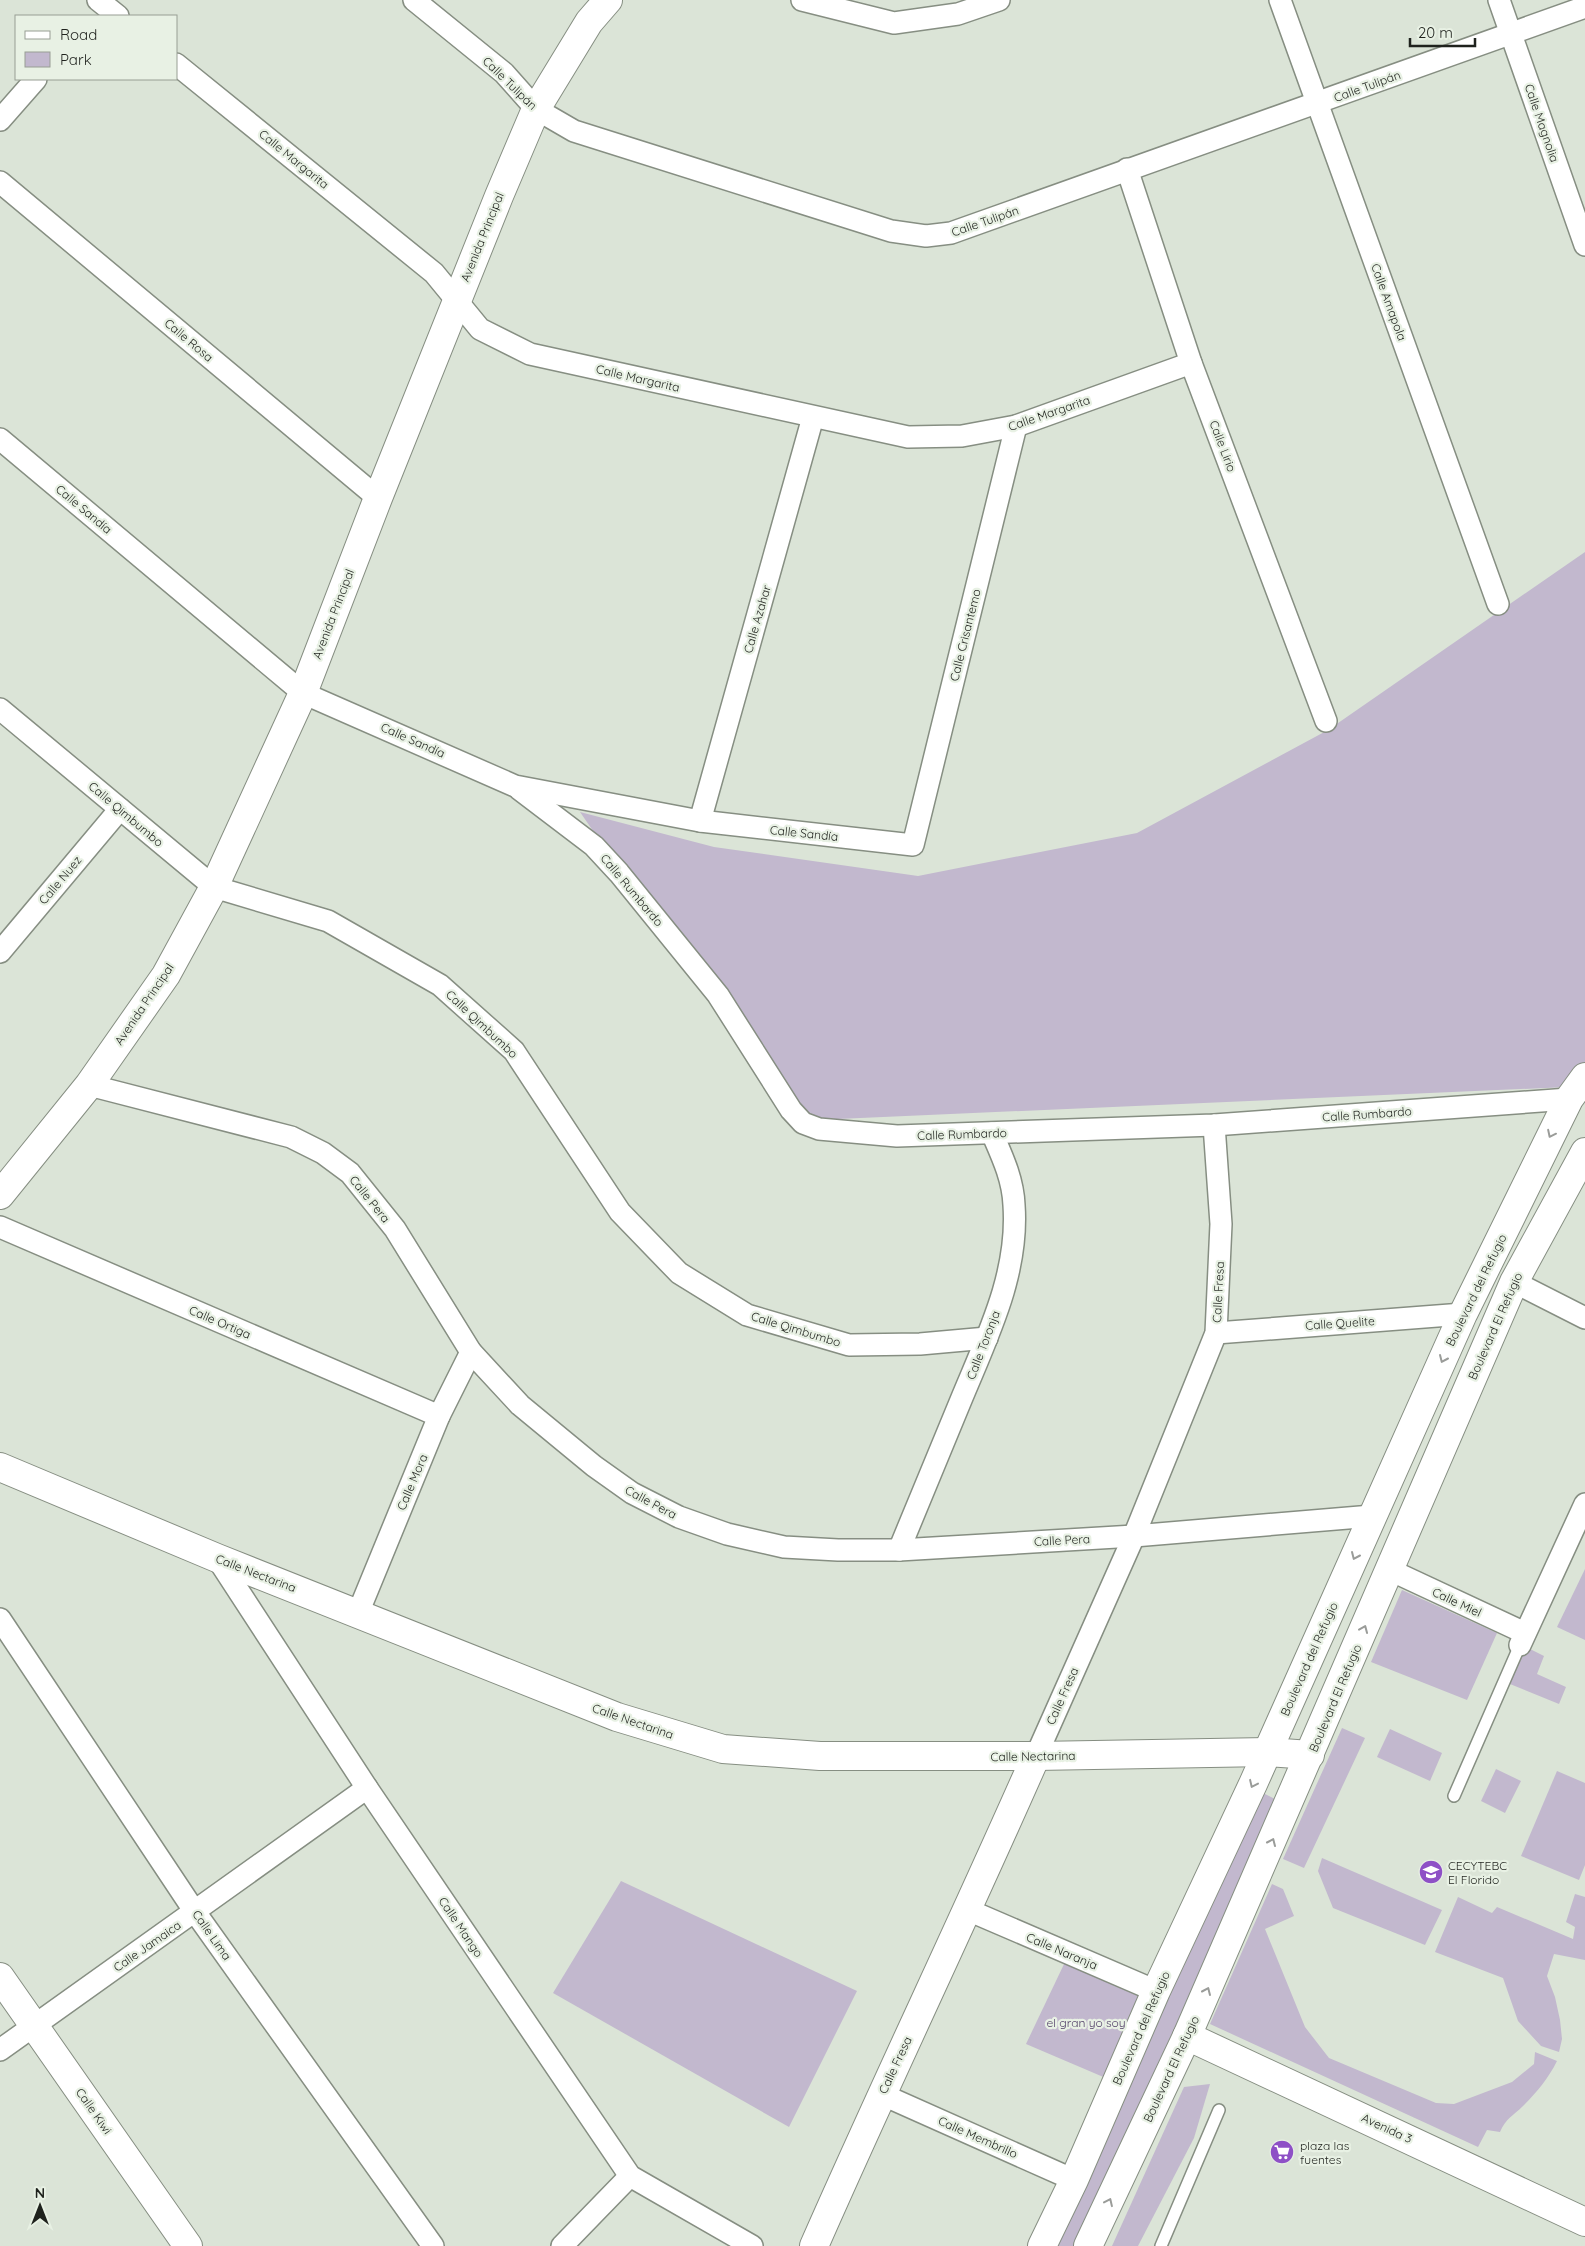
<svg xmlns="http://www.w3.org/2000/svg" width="1585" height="2246" viewBox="0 0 1585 2246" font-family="Quicksand,sans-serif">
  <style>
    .green { fill: #c2b8ce }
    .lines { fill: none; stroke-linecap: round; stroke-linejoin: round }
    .lane-casing { stroke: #868e82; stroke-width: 14 }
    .street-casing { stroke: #868e82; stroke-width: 24 }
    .secondary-casing { stroke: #868e82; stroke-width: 30 }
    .lane { stroke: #fff; stroke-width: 11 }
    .street { stroke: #fff; stroke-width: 21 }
    .secondary { stroke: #fff; stroke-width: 28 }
    .oneway { stroke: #9a9c99 }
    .labels { text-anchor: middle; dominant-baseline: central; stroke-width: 4.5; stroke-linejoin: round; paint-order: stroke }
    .street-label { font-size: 12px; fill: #1f221d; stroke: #e8f1e4 }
    .poi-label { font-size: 12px; fill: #1f221d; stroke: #e8f1e4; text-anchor: start }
    .park-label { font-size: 12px; fill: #534069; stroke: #e8f1e4 }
  </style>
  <rect width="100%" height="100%" fill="#dbe4d7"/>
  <!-- green -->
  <g class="green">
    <path d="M 1585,552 L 1585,1063 L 1567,1087 L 793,1121 L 580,812 L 714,847 L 918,876 L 1137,833 L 1328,730 Z"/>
    <path d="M 1585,1569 L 1585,1640 L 1557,1627 Z"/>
    <path d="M 1402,1590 L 1497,1633 L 1467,1700 L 1371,1662 Z"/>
    <path d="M 1526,1647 L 1544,1656 L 1537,1674 L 1566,1687 L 1559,1704 L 1510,1684 Z"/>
    <path d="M 1342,1728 L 1365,1738 L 1304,1868 L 1283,1859 Z"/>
    <path d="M 1390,1729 L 1442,1753 L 1430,1781 L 1377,1757 Z"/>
    <path d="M 1496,1769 L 1521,1781 L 1505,1813 L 1481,1801 Z"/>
    <path d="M 1557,1771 L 1585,1783 L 1585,1865 L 1579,1880 L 1521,1856 Z"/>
    <path d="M 1255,1789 L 1283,1803 L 1140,2104 L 1076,2246 L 1054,2246 Z"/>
    <path d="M 1322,1858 L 1442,1910 L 1425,1945 L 1333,1908 L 1318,1871 Z"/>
    <path d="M 621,1881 L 857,1991 L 789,2127 L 553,1993 Z"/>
    <path d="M 1272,1884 L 1283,1889 L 1294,1916 L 1265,1929 L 1305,2027 L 1329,2058 L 1436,2103 L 1454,2104 L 1512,2082 L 1534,2064 L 1535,2052 L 1557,2061 C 1548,2079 1537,2092 1523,2106 C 1513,2116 1506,2118 1500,2132 L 1487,2130 L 1478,2147 L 1210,2024 Z"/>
    <path d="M 1575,1894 L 1585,1897 L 1585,1960 L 1554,1954 L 1547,1976 L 1555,1997 L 1560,2020 L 1562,2039 L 1559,2052 L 1541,2046 L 1518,2021 L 1503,1978 L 1435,1952 L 1458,1897 L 1492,1913 L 1497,1907 L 1573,1939 L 1575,1927 L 1566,1922 Z"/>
    <path d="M 1065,1962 L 1145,1999 L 1108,2079 L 1026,2044 Z"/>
    <path d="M 1210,2084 L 1194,2138 L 1138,2246 L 1112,2246 L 1184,2087 Z"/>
  </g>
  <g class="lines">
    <!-- lane casing -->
    <g class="lane-casing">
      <g id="lane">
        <path d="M 1454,1796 L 1520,1645"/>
        <path d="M 1161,2246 L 1219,2110"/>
      </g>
    </g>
    <!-- street casing -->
    <g class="street-casing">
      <g id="street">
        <path d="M 98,0 L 118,16"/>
        <path d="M 414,0 L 504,73 L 536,109 L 574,131 L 891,231 L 926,236 L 951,233 L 1585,7"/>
        <path d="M 802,0 L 894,23 L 958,14 L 999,0"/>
        <path d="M 1280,0 L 1498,604"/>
        <path d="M 1499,0 L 1585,245"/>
        <path d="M 176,64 L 434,273 L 480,329 L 530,354 L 908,437 L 962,436 L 1016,426 L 1191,363"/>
        <path d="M 0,120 L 36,79"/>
        <path d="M 1127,169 L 1191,363 L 1326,721"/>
        <path d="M 0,182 L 378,498"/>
        <path d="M 0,439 L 303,693 L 515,786 L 700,821 L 913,845 L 1016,426"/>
        <path d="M 0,709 L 214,887 L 328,921 L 440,985 L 514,1051 L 620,1212 L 679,1273 L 747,1315 L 849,1345 L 920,1344 L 987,1338"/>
        <path d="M 519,789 L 594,846 L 619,873 L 718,995 L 791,1110 L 803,1123 L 819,1129 L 897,1136 L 1214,1125 L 1569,1099"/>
        <path d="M 700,821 L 813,417"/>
        <path d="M 0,952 L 120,809"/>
        <path d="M 89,1085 L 291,1137 L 323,1153 L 350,1173 L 395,1229 L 471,1352 L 520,1405 L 594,1466 L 632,1493 L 679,1517 L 727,1534 L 784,1547 L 838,1550 L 899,1550 L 1134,1536 L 1372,1516"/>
        <path d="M 0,1227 L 439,1416"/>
        <path d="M 1514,1282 L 1585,1318"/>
        <path d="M 1216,1333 L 1463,1314"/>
        <path d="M 899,1550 C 920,1500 940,1450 961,1400 C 987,1337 1019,1274 1014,1205 C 1013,1179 1002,1156 992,1133"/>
        <path d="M 217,1558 L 367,1788 L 630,2176 L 752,2246"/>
        <path d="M 1390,1570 L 1525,1633"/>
        <path d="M 358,1613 L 439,1416 L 471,1352"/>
        <path d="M 0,1619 L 195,1912 L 433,2246"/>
        <path d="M 1520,1645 L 1585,1504"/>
        <path d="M 1036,1756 L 1134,1536 L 1216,1333 L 1221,1224 L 1214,1125"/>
        <path d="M 968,1910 L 1156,1991"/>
        <path d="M 0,2050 L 367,1788"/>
        <path d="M 881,2094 L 1074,2180"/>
        <path d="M 562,2246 L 630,2176"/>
      </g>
    </g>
    <!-- secondary casing -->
    <g class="secondary-casing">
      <g id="secondary">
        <path d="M 0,1195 L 89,1085 L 166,975 L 214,887 L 303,693 L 378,498 L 499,196 L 536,109 L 589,22 L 608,0"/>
        <path d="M 0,1467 L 217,1558 L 617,1717 L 723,1749 L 820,1756 L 1036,1756 L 1268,1752 L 1310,1755"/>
        <path d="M 0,1977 L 188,2246"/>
        <path d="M 1187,2036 L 1585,2222"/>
        <path d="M 814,2246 C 886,2082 964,1920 1036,1756"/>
        <path d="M 1042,2246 L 1074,2180 L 1156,1991 L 1253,1784 L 1463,1314 L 1569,1099 L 1585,1077"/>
        <path d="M 1088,2246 L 1187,2036 L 1514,1282 L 1585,1152"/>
      </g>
    </g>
    <!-- lane -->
    <use href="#lane" class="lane"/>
    <!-- street -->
    <use href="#street" class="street"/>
    <!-- secondary -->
    <use href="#secondary" class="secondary"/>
  </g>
  <!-- one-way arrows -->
  <defs><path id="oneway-chevron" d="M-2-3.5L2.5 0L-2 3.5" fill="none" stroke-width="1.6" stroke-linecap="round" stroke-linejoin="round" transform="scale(1.25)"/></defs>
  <g class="oneway">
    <use href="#oneway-chevron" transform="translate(1551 1134) rotate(116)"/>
    <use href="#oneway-chevron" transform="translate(1443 1359) rotate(114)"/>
    <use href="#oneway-chevron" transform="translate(1355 1556) rotate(114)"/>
    <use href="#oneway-chevron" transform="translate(1364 1629) rotate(-67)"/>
    <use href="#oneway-chevron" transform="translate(1253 1784) rotate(115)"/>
    <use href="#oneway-chevron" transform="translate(1272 1842) rotate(-66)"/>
    <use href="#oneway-chevron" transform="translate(1207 1991) rotate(-66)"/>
    <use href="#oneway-chevron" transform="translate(1109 2202) rotate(-65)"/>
  </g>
  <!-- icons -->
  <defs>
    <g id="school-disc" transform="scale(1.25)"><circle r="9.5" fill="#8e50c6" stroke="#e8f1e4"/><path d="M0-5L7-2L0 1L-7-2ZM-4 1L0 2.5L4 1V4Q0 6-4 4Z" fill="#fff"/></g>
    <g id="supermarket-disc" transform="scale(1.25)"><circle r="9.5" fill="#8e50c6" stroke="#e8f1e4"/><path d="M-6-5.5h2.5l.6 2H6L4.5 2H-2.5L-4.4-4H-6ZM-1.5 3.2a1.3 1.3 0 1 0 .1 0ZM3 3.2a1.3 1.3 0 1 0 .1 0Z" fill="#fff"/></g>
  </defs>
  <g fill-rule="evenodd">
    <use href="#school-disc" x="1431" y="1872"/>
    <use href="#supermarket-disc" x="1282" y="2152"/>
  </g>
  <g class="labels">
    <!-- street labels -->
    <g class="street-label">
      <text transform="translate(510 83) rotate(44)">Calle Tulipán</text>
      <text transform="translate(1367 86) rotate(-20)">Calle Tulipán</text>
      <text transform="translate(1542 123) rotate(71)">Calle Magnolia</text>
      <text transform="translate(294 159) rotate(39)">Calle Margarita</text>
      <text transform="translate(985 221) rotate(-19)">Calle Tulipán</text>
      <text transform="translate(482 237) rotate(-68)">Avenida Principal</text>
      <text transform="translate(1389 302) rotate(70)">Calle Amapola</text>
      <text transform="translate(189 340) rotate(40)">Calle Rosa</text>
      <text transform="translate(638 378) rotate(13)">Calle Margarita</text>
      <text transform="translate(1049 413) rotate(-19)">Calle Margarita</text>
      <text transform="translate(1223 446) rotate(69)">Calle Lirio</text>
      <text transform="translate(84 509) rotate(40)">Calle Sandía</text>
      <text transform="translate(333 614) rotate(-69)">Avenida Principal</text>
      <text transform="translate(757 619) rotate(-74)">Calle Azahar</text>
      <text transform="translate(965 635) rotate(-76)">Calle Crisantemo</text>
      <text transform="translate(413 740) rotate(24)">Calle Sandía</text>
      <text transform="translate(126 814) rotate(40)">Calle Qimbumbo</text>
      <text transform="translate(804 833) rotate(6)">Calle Sandía</text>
      <text transform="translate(60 880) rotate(-50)">Calle Nuez</text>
      <text transform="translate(632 890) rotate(50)">Calle Rumbardo</text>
      <text transform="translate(144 1004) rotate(-56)">Avenida Principal</text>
      <text transform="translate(482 1024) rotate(43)">Calle Qimbumbo</text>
      <text transform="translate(1367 1114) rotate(-4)">Calle Rumbardo</text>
      <text transform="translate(962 1134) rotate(-2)">Calle Rumbardo</text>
      <text transform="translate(370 1199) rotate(51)">Calle Pera</text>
      <text transform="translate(1476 1290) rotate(-64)">Boulevard del Refugio</text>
      <text transform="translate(1218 1292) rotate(-87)">Calle Fresa</text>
      <text transform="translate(220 1322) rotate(23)">Calle Ortiga</text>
      <text transform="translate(1340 1323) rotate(-4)">Calle Quelite</text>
      <text transform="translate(1495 1326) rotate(-66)">Boulevard El Refugio</text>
      <text transform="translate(796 1329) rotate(17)">Calle Qimbumbo</text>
      <text transform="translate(983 1345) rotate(-69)">Calle Toronja</text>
      <text transform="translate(412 1482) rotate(-67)">Calle Mora</text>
      <text transform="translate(651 1502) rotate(28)">Calle Pera</text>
      <text transform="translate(1062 1540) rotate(-3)">Calle Pera</text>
      <text transform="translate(256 1573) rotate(21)">Calle Nectarina</text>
      <text transform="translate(1457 1602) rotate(25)">Calle Miel</text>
      <text transform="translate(1309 1659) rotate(-66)">Boulevard del Refugio</text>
      <text transform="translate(1062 1696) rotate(-66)">Calle Fresa</text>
      <text transform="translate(1335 1698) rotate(-67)">Boulevard El Refugio</text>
      <text transform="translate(633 1721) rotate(19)">Calle Nectarina</text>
      <text transform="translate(1033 1756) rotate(-1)">Calle Nectarina</text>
      <text transform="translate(461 1927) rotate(56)">Calle Mango</text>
      <text transform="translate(212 1935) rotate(55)">Calle Lima</text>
      <text transform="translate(147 1946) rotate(-35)">Calle Jamaica</text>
      <text transform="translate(1062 1951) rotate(23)">Calle Naranja</text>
      <text transform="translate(1141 2028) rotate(-66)">Boulevard del Refugio</text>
      <text transform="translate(895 2065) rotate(-65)">Calle Fresa</text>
      <text transform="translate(1171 2069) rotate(-65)">Boulevard El Refugio</text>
      <text transform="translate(94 2111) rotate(55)">Calle Kiwi</text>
      <text transform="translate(1387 2128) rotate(25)">Avenida 3</text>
      <text transform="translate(978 2137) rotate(24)">Calle Membrillo</text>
    </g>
    <!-- poi labels -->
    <g class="poi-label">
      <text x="1448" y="1865">CECYTEBC<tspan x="1448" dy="14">El Florido</tspan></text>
      <text x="1300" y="2145">plaza las<tspan x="1300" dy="14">fuentes</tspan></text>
    </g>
    <!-- park labels -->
    <g class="park-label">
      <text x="1086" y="2022">el gran yo soy</text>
    </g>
  </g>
  <!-- legend -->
  <rect x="15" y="15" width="162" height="65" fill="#e8f1e4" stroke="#989e94"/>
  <rect x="25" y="31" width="25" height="8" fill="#ffffff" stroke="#989e94"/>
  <text x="60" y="40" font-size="15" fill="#1f221d">Road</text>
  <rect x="25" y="52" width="25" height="15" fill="#c2b8ce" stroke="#989e94"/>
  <text x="60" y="65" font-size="15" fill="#1f221d">Park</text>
  <!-- north arrow -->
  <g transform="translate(40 2206)" stroke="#e8f1e4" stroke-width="4" paint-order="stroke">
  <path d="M0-4L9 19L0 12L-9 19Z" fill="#1f221d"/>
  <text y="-8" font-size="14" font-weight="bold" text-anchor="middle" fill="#1f221d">N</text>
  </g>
  <!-- scale -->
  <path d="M1410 38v8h65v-8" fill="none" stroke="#1f221d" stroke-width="2.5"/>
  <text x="1418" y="38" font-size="15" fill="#1f221d" stroke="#e8f1e4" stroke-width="4" paint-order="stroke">20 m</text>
</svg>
